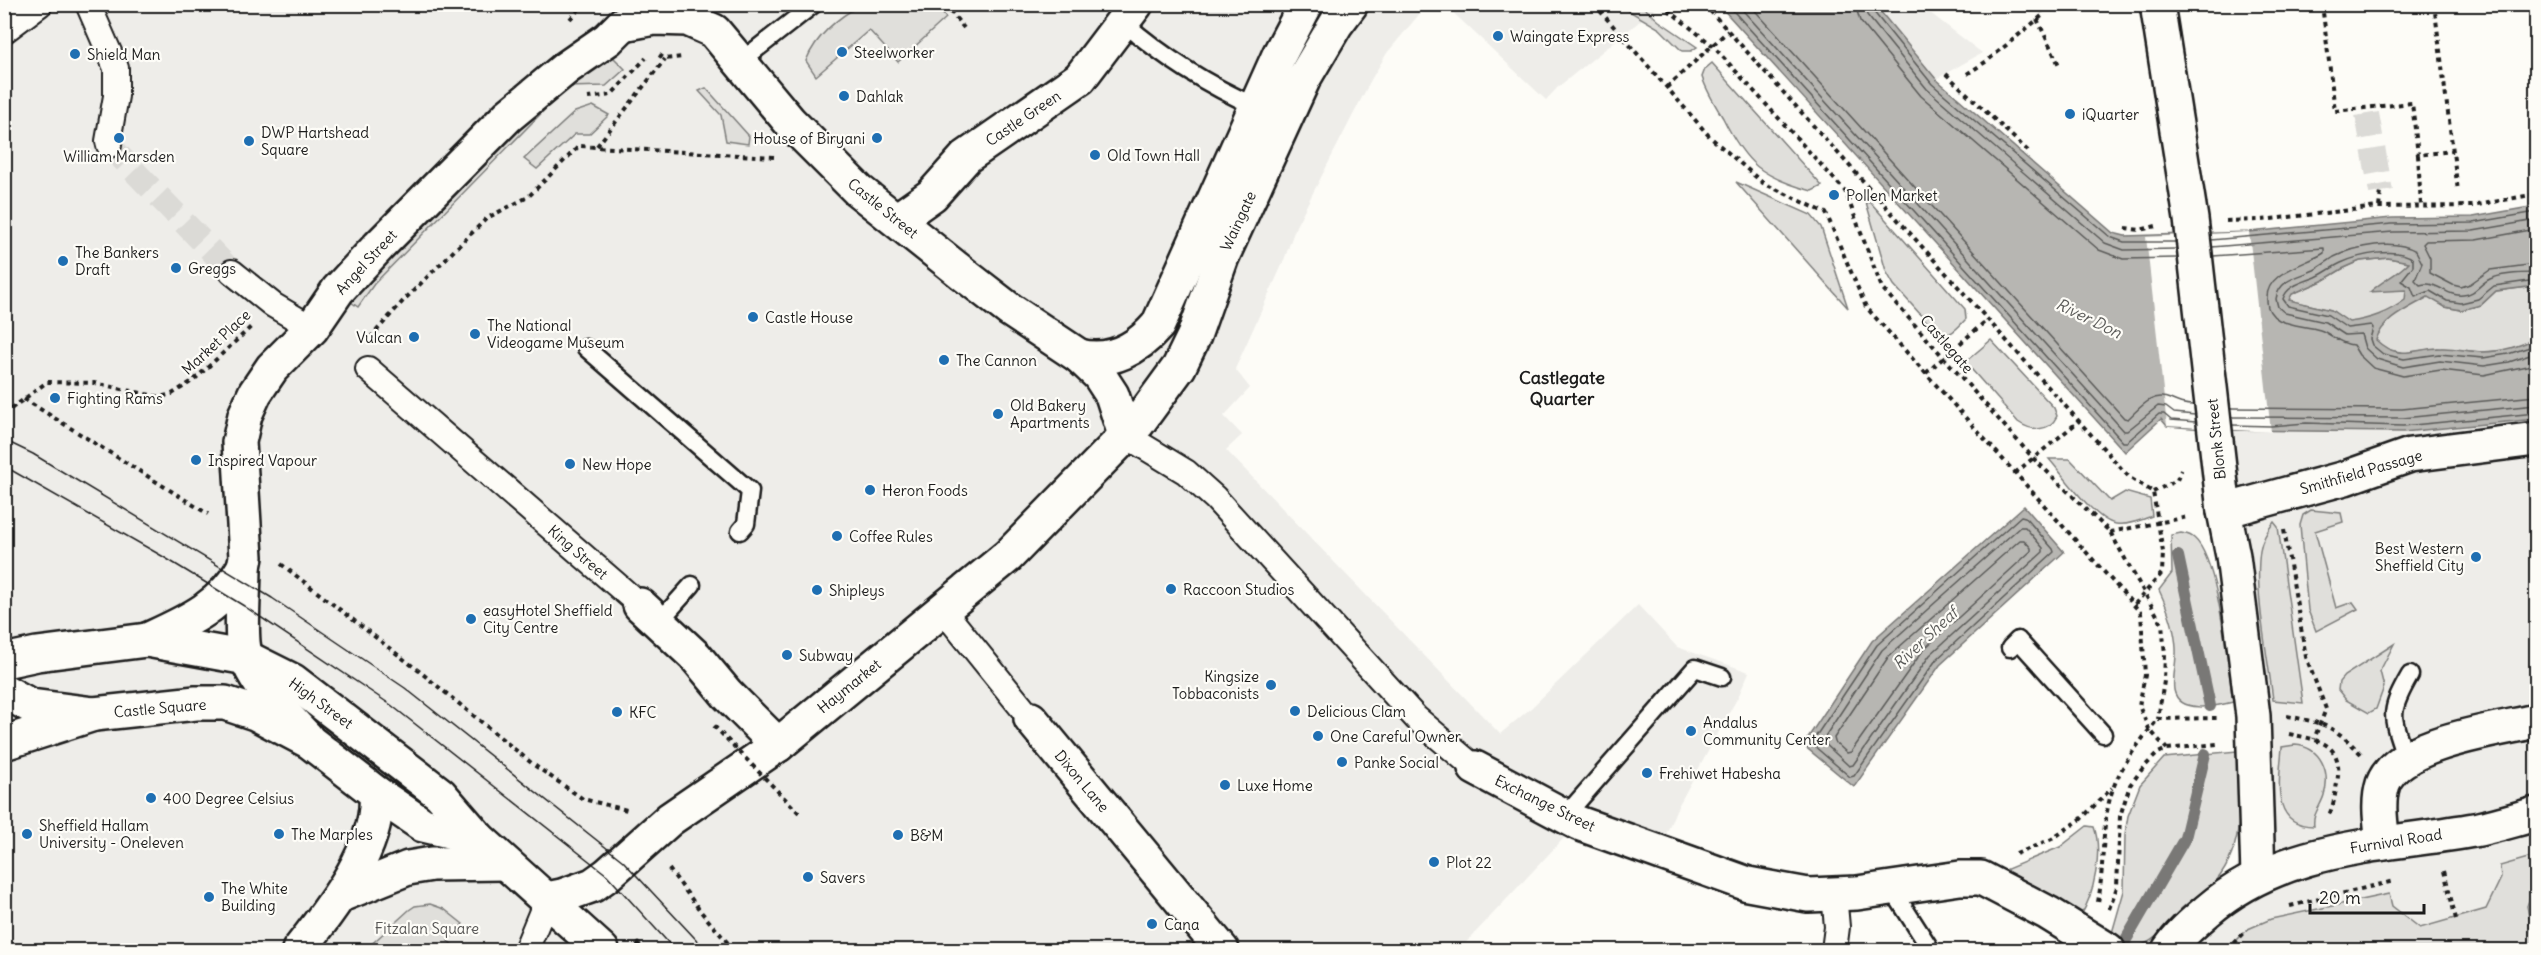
<svg xmlns="http://www.w3.org/2000/svg" width="2541" height="955" viewBox="0 0 2541 955" font-family="Delius,sans-serif">
  <style>
    .built { fill: #eeede9 }
    .green { fill: #e0dfdb; stroke: #7e7e7c; stroke-width: 1.5 }
    .water { fill: #b7b6b2; stroke: #797876; stroke-width: 1.5; fill-rule: evenodd }
    .pier { fill: #fdfcf7 }
    .lines { fill: none; stroke-linecap: round; stroke-linejoin: round }
    .shore { stroke: #5a5a58; stroke-width: 1.5 }
    .stream { stroke: #797876; stroke-width: 12 }
    .pedestrian-tunnel { stroke: #dbdad6; stroke-width: 24; stroke-dasharray: 24 12; stroke-linecap: butt }
    .service-casing { stroke: #1c1c1c; stroke-width: 21 }
    .pedestrian-casing { stroke: #1c1c1c; stroke-width: 28 }
    .minor-casing { stroke: #1c1c1c; stroke-width: 38 }
    .tertiary-casing { stroke: #1c1c1c; stroke-width: 38 }
    .path { stroke: #1c1c1c; stroke-width: 4; stroke-dasharray: 4.5 4.5; stroke-linecap: butt }
    .service { stroke: #fdfcf7; stroke-width: 16 }
    .pedestrian { stroke: #fdfcf7; stroke-width: 24 }
    .minor { stroke: #fdfcf7; stroke-width: 33 }
    .tertiary { stroke: #fdfcf7; stroke-width: 33 }
    .tram { stroke: #1c1c1c; stroke-width: 1.5 }
    .path-bridge { stroke: #1c1c1c; stroke-width: 4; stroke-dasharray: 4.5 4.5; stroke-linecap: butt }
    .poi-dot { fill: #1f6fb2; stroke: #fdfcf7; stroke-width: 2 }
    .labels { text-anchor: middle; dominant-baseline: central; stroke-width: 4.5; stroke-linejoin: round; paint-order: stroke }
    .poi-label { font-size: 15px; fill: #1c1c1c; stroke: #fdfcf7; text-anchor: start }
    .street-label { font-size: 15px; fill: #1c1c1c; stroke: #fdfcf7 }
    .park-label { font-size: 15px; fill: #575655; stroke: #fdfcf7 }
    .water-label { font-size: 16px; font-style: italic; fill: #5a5a58; stroke: #fdfcf7 }
    .quarter-label { font-size: 18px; font-weight: bold; fill: #1c1c1c; stroke: #fdfcf7 }
  </style>
  <rect width="100%" height="100%" fill="#fdfcf7"/>
  <filter id="ink" filterUnits="userSpaceOnUse"><feTurbulence type="fractalNoise" baseFrequency=".0167" numOctaves="2"/><feDisplacementMap in="SourceGraphic" scale="12" xChannelSelector="R" yChannelSelector="G"/><feConvolveMatrix kernelMatrix="1 2 1 2 8 2 1 2 1" color-interpolation-filters="sRGB"/></filter>
  <g filter="url(#ink)">
    <!-- built -->
    <g class="built">
      <path d="M 5,5 L 1427,5 L 1387,53 L 1372,78 L 1296,226 L 1283,263 L 1235,369 L 1250,388 L 1224,416 L 1242,435 L 1226,450 L 1500,734 L 1531,708 L 1638,605 L 1677,647 L 1749,672 L 1739,695 L 1676,810 L 1659,852 L 1578,823 L 1459,950 L 5,950 Z"/>
      <path d="M 1445,5 L 1660,5 L 1558,87 L 1546,100 Z"/>
      <path d="M 1875,5 L 1920,5 L 1982,53 L 1936,79 Z"/>
      <path d="M 2536,419 L 2536,950 L 2181,950 L 2247,850 L 2216,430 L 2403,432 Z"/>
    </g>
    <!-- green -->
    <g class="green">
      <path d="M 861,5 L 936,5 L 946,18 L 898,62 L 869,30 L 816,76 L 806,61 C 816,36 838,17 861,5 Z"/>
      <path d="M 1619,5 L 1641,5 L 1659,21 L 1697,47 L 1691,51 L 1682,51 L 1660,29 Z"/>
      <path d="M 609,53 L 625,69 L 606,86 L 567,87 L 374,284 L 358,307 L 348,300 L 564,79 Z"/>
      <path d="M 1712,63 L 1822,186 L 1812,191 C 1761,177 1746,164 1723,118 C 1715,105 1707,92 1702,77 L 1705,69 Z"/>
      <path d="M 706,88 L 749,136 L 748,144 L 726,141 L 721,115 L 699,91 Z"/>
      <path d="M 593,106 L 609,115 L 589,134 L 575,134 L 537,169 L 524,159 L 575,112 Z"/>
      <path d="M 1736,182 L 1811,215 L 1821,227 L 1848,308 Z"/>
      <path d="M 1866,202 L 1871,203 L 1965,309 L 1966,319 C 1958,327 1951,337 1939,335 L 1894,285 L 1886,271 Z"/>
      <path d="M 2388,258 L 2410,262 L 2407,290 L 2429,296 L 2445,307 L 2461,310 L 2481,305 L 2496,291 L 2536,286 L 2536,348 L 2482,352 L 2438,348 L 2405,353 L 2385,349 L 2331,310 L 2288,300 L 2292,294 L 2322,281 L 2342,269 L 2360,261 Z"/>
      <path d="M 1991,340 L 2054,408 L 2057,416 C 2049,433 2031,431 2018,422 L 1965,362 Z"/>
      <path d="M 2049,459 L 2070,459 L 2110,501 L 2125,492 L 2150,499 L 2152,516 C 2142,520 2126,526 2116,524 C 2095,521 2064,476 2049,459 Z"/>
      <path d="M 2311,510 L 2341,513 L 2343,522 L 2315,531 L 2336,608 L 2353,602 L 2358,609 L 2316,631 L 2308,610 L 2300,525 L 2303,515 Z"/>
      <path d="M 2274,522 L 2278,527 L 2303,703 L 2273,700 C 2268,657 2254,592 2260,551 C 2262,539 2267,531 2274,522 Z"/>
      <path d="M 2181,533 C 2186,534 2190,534 2194,538 C 2219,559 2228,668 2233,702 C 2217,706 2179,715 2174,690 C 2172,677 2177,662 2176,648 C 2175,627 2168,609 2159,590 L 2172,573 L 2171,535 Z"/>
      <path d="M 2394,644 L 2380,671 L 2384,687 L 2376,709 L 2369,713 L 2346,700 L 2338,690 L 2339,682 L 2344,676 Z"/>
      <path d="M 2295,745 C 2321,747 2331,772 2324,795 C 2321,806 2312,814 2314,826 C 2269,826 2280,778 2282,747 Z"/>
      <path d="M 2237,751 C 2241,794 2246,846 2216,881 C 2206,892 2191,899 2180,910 C 2166,924 2159,940 2139,946 L 2124,943 L 2112,933 L 2124,891 L 2125,834 L 2128,816 L 2140,785 L 2164,758 Z"/>
      <path d="M 2087,826 L 2094,827 C 2103,852 2094,895 2080,917 L 2044,891 L 2005,870 L 2060,847 Z"/>
      <path d="M 2535,856 L 2536,882 L 2527,906 L 2536,950 L 2232,950 L 2235,942 L 2248,929 L 2271,919 L 2389,894 L 2392,906 L 2420,928 L 2486,909 L 2501,878 L 2500,866 Z"/>
      <path d="M 430,904 L 444,909 L 463,924 L 448,941 L 458,950 L 365,950 L 409,910 L 415,906 Z"/>
    </g>
    <!-- water -->
    <g class="water">
      <path d="M 1719,5 L 1875,5 L 1936,79 L 2113,233 L 2125,236 L 2249,232 L 2392,218 L 2473,217 L 2536,206 L 2536,286 L 2496,291 L 2481,305 L 2461,310 L 2445,307 L 2428,297 C 2410,308 2383,318 2376,340 C 2399,362 2414,348 2441,348 C 2455,347 2469,352 2483,352 C 2500,352 2521,346 2536,338 L 2536,419 L 2403,432 L 2216,430 L 2167,426 L 2161,419 L 2125,452 ZM 2388,258 L 2409,262 C 2397,275 2383,280 2370,292 L 2406,290 L 2405,300 C 2387,313 2371,319 2349,322 L 2331,310 L 2289,300 L 2292,294 L 2322,281 L 2342,269 L 2360,261 Z"/>
      <path d="M 2024,506 L 2064,552 L 1940,665 L 1854,787 L 1803,745 L 1872,641 Z"/>
    </g>
    <!-- pier -->
    <path class="pier" d="M 2249,232 L 2271,432 L 2167,426 L 2146,237 Z"/>
    <g class="lines">
      <!-- shore -->
      <g class="shore">
        <path d="M 1727,4 L 2123,442 L 2127,442 L 2159,414 L 2164,414 L 2171,420 L 2196,422"/>
        <path d="M 1737,4 L 2124,431 L 2127,431 L 2158,406 L 2166,407 L 2174,413 L 2195,415"/>
        <path d="M 1749,4 L 2124,418 L 2128,419 C 2140,408 2152,391 2170,399 C 2179,403 2184,405 2194,405"/>
        <path d="M 1855,4 L 1860,21 L 1921,96 L 2099,250 L 2123,259 L 2177,258"/>
        <path d="M 1864,4 L 1867,15 L 1927,89 L 2105,243 L 2124,250 L 2176,249"/>
        <path d="M 1871,4 L 1873,11 L 1932,84 L 2110,237 L 2124,242 L 2175,242"/>
        <path d="M 2536,229 L 2476,240 L 2426,241 L 2423,244 L 2430,258 L 2430,273 L 2453,285 L 2461,287 L 2470,284 L 2490,270 L 2536,264"/>
        <path d="M 2211,240 L 2392,224 L 2473,223 L 2536,212"/>
        <path d="M 2212,247 L 2393,232 L 2473,231 L 2536,220"/>
        <path d="M 2213,256 L 2324,248 L 2324,253 C 2305,265 2264,272 2267,301 C 2267,309 2272,316 2279,320 C 2291,326 2307,326 2320,330 C 2332,334 2339,344 2353,345 L 2359,355 L 2373,368 L 2403,376 L 2441,370 L 2484,375 L 2536,364"/>
        <path d="M 2536,273 C 2523,273 2503,273 2490,279 C 2479,284 2476,294 2463,295 C 2445,297 2439,280 2420,285 L 2415,280 L 2422,263 L 2416,251 C 2394,238 2356,246 2334,257 C 2328,261 2321,266 2314,270 C 2299,277 2279,279 2276,299 L 2278,307 L 2285,313 L 2325,322 L 2345,335 L 2361,334 L 2365,348 L 2377,359 L 2403,367 L 2440,361 L 2484,366 L 2509,362 L 2536,353"/>
        <path d="M 2536,280 L 2494,286 L 2478,299 L 2461,303 L 2447,301 L 2430,291 L 2415,297 L 2411,287 L 2401,281 L 2413,266 L 2413,259 C 2397,246 2358,255 2341,263 C 2332,267 2325,273 2316,277 C 2304,282 2287,285 2283,299 L 2288,306 L 2328,315 L 2347,328 L 2371,325 L 2373,328 L 2370,339 L 2372,345 L 2383,354 L 2404,359 L 2439,354 L 2483,358 L 2508,354 L 2536,345"/>
        <path d="M 2230,408 L 2402,409 L 2536,396"/>
        <path d="M 2232,417 L 2403,418 L 2536,405"/>
        <path d="M 2232,425 L 2271,426 L 2306,423 L 2403,426 L 2536,413"/>
        <path d="M 2021,516 L 2025,517 L 2053,549 L 2054,552 L 1936,660 L 1854,776 L 1850,777 L 1813,745 L 1812,742 L 1877,645 Z"/>
        <path d="M 2020,527 L 2025,527 L 2043,548 L 2043,552 L 1930,655 L 1853,765 L 1849,766 L 1822,741 L 1882,650 Z"/>
        <path d="M 2020,540 L 2024,540 L 2031,548 L 2031,551 L 1924,649 L 1851,752 L 1847,753 L 1835,742 L 1834,738 L 1889,656 Z"/>
      </g>
      <!-- stream -->
      <g class="stream">
        <path d="M 2178,556 L 2210,706"/>
        <path d="M 2124,943 L 2185,838 L 2205,754"/>
      </g>
      <!-- pedestrian-tunnel -->
      <g class="pedestrian-tunnel">
        <path d="M 2367,114 L 2381,192"/>
        <path d="M 109,145 L 232,272"/>
      </g>
      <!-- service casing -->
      <g class="service-casing">
        <g id="service">
          <path d="M 1123,22 C 1163,57 1209,86 1257,107"/>
          <path d="M 740,62 L 814,4"/>
          <path d="M 586,348 L 750,491 L 746,524 L 740,531"/>
          <path d="M 658,623 L 692,585"/>
          <path d="M 2010,648 L 2018,640 L 2103,734"/>
          <path d="M 2406,759 C 2392,716 2387,715 2410,675"/>
          <path d="M 1565,816 L 1695,668 L 1722,677"/>
          <path d="M 1892,889 L 1931,950"/>
        </g>
      </g>
      <!-- pedestrian casing -->
      <g class="pedestrian-casing">
        <g id="pedestrian">
          <path d="M 88,4 L 116,68 L 116,96 L 108,141 L 109,145"/>
          <path d="M 4,31 L 40,4"/>
          <path d="M 232,272 L 273,305 L 312,328"/>
          <path d="M 368,369 L 640,605"/>
          <path d="M 1125,435 L 1186,472 L 1215,498 L 1416,718 L 1475,768"/>
          <path d="M 943,610 L 1031,719"/>
          <path d="M 1834,894 L 1837,927 L 1834,950"/>
          <path d="M 526,950 L 547,899"/>
        </g>
      </g>
      <!-- minor casing -->
      <g class="minor-casing">
        <g id="minor">
          <path d="M 2157,4 L 2191,219 L 2224,511 L 2233,556 L 2253,716 L 2258,876"/>
          <path d="M 623,24 L 654,18 L 687,19 L 714,31 L 790,122 L 858,190 L 966,276 L 1010,310 L 1079,356 L 1099,375 L 1112,395 L 1125,435"/>
          <path d="M 898,219 L 932,195 L 966,157 L 1080,78 L 1136,4"/>
          <path d="M 1079,356 C 1111,364 1138,348 1158,325 L 1279,55 L 1306,4"/>
          <path d="M 2224,511 L 2345,478 L 2410,455 L 2536,439"/>
          <path d="M 640,605 L 696,657 L 727,694 L 778,745"/>
          <path d="M 147,640 C 186,622 222,607 244,567"/>
          <path d="M 4,691 L 31,706 L 94,714"/>
          <path d="M 1031,719 L 1222,950"/>
          <path d="M 306,737 C 285,715 245,674 243,642 C 241,618 244,592 244,567 L 246,557 L 239,442 L 245,415 L 255,393 L 272,368 L 312,328 L 338,290 L 379,246 L 508,116 L 566,68 L 608,39 L 623,24"/>
          <path d="M 1475,768 L 1578,823 L 1748,884 L 1808,895 L 1857,893 L 1960,878 L 1981,878 L 2048,913 L 2108,950"/>
          <path d="M 2383,843 C 2381,824 2377,803 2383,784 C 2398,742 2498,730 2536,721"/>
          <path d="M 341,895 L 408,868 L 432,864 L 505,863"/>
          <path d="M 547,899 L 562,896 L 593,885 L 607,875 L 670,819 L 778,745 L 1008,556 L 1138,423 L 1179,367 L 1194,336 L 1222,257 L 1304,78 L 1336,24 L 1351,4"/>
          <path d="M 299,950 C 330,910 381,847 376,793"/>
        </g>
      </g>
      <!-- tertiary casing -->
      <g class="tertiary-casing">
        <g id="tertiary">
          <path d="M 4,661 L 37,654 L 147,640 L 247,658 L 293,681 L 440,794 L 478,838 L 602,950"/>
          <path d="M 4,743 L 94,714 L 196,703 L 225,703 L 255,713 L 310,742 L 376,793 L 423,825 L 478,838"/>
          <path d="M 2169,950 C 2179,935 2192,924 2207,911 C 2282,846 2381,846 2474,830 C 2495,826 2516,819 2536,814"/>
        </g>
      </g>
      <!-- path -->
      <g class="path">
        <path d="M 944,4 L 964,28"/>
        <path d="M 1594,4 L 1710,137 L 1763,183 L 1826,213 L 1866,307 L 2141,613 L 2145,675 L 2139,706 L 2149,729 L 2167,749"/>
        <path d="M 1661,4 L 1712,45 L 1845,191 L 1882,288 L 2033,458 L 2110,532 L 2162,624 L 2165,654 L 2164,681 L 2158,719"/>
        <path d="M 1704,4 L 2130,478 L 2153,492 L 2163,552 L 2162,573 L 2134,605"/>
        <path d="M 2322,4 L 2335,111 L 2412,103 L 2418,155 L 2453,151"/>
        <path d="M 2434,4 L 2458,191"/>
        <path d="M 570,19 L 584,4"/>
        <path d="M 2037,19 L 2059,65"/>
        <path d="M 659,55 L 665,59 L 683,57"/>
        <path d="M 1946,74 L 2028,151"/>
        <path d="M 1967,74 L 1987,61 L 2043,15 L 2041,4"/>
        <path d="M 1667,87 L 1728,31"/>
        <path d="M 588,98 L 611,95 L 646,58"/>
        <path d="M 597,146 L 665,59"/>
        <path d="M 2418,155 L 2421,206"/>
        <path d="M 2379,207 L 2381,192"/>
        <path d="M 2226,221 L 2261,220 L 2379,207 L 2472,206 L 2536,194"/>
        <path d="M 2125,228 L 2140,230 L 2156,226"/>
        <path d="M 370,338 L 404,300 L 487,218 L 528,197 L 579,146 L 774,157"/>
        <path d="M 1926,373 L 1987,320"/>
        <path d="M 24,399 L 208,514"/>
        <path d="M 4,414 L 47,382 L 94,383 L 160,397 L 172,394 L 194,380 L 252,326"/>
        <path d="M 2015,473 L 2079,421"/>
        <path d="M 2153,492 L 2177,480 L 2181,470"/>
        <path d="M 2284,530 L 2306,657 L 2326,709 L 2314,739"/>
        <path d="M 2110,532 L 2188,517"/>
        <path d="M 281,564 L 419,671 L 534,765 L 583,799 L 627,810"/>
        <path d="M 2287,716 C 2324,723 2335,726 2361,754"/>
        <path d="M 2289,734 C 2321,740 2344,744 2337,783 C 2335,794 2334,805 2329,815"/>
        <path d="M 2016,854 L 2052,839 L 2081,819 L 2112,788"/>
        <path d="M 669,869 L 702,913 L 734,950"/>
        <path d="M 2444,871 L 2456,919"/>
        <path d="M 2098,902 C 2105,864 2100,822 2114,786 C 2123,762 2142,739 2158,719 L 2217,718"/>
        <path d="M 2290,906 L 2394,881"/>
        <path d="M 2109,909 L 2117,887 L 2120,816 L 2130,785 L 2143,768 L 2158,753 L 2167,749 L 2217,744"/>
        <path d="M 637,943 L 644,950"/>
        <path d="M 2228,950 L 2246,931"/>
        <path d="M 2312,950 C 2337,946 2360,946 2385,950"/>
      </g>
      <!-- service -->
      <use href="#service" class="service"/>
      <!-- pedestrian -->
      <use href="#pedestrian" class="pedestrian"/>
      <!-- minor -->
      <use href="#minor" class="minor"/>
      <!-- tertiary -->
      <use href="#tertiary" class="tertiary"/>
      <!-- tram -->
      <g class="tram">
        <path d="M 4,440 L 33,454 L 272,598 L 405,688 L 623,861 L 706,950"/>
        <path d="M 4,466 L 162,556 L 244,606 L 391,705 L 607,875 L 675,950"/>
      </g>
      <!-- path-bridge -->
      <path class="path-bridge" d="M 714,726 L 800,814"/>
    </g>
  </g>
  <!-- markers -->
  <g class="poi-dot">
    <circle cx="1498" cy="36" r="6"/>
    <circle cx="842" cy="52" r="6"/>
    <circle cx="75" cy="54" r="6"/>
    <circle cx="844" cy="96" r="6"/>
    <circle cx="2070" cy="114" r="6"/>
    <circle cx="119" cy="138" r="6"/>
    <circle cx="877" cy="138" r="6"/>
    <circle cx="249" cy="141" r="6"/>
    <circle cx="1095" cy="155" r="6"/>
    <circle cx="1834" cy="195" r="6"/>
    <circle cx="63" cy="261" r="6"/>
    <circle cx="176" cy="268" r="6"/>
    <circle cx="753" cy="317" r="6"/>
    <circle cx="475" cy="334" r="6"/>
    <circle cx="414" cy="337" r="6"/>
    <circle cx="944" cy="360" r="6"/>
    <circle cx="55" cy="398" r="6"/>
    <circle cx="998" cy="414" r="6"/>
    <circle cx="196" cy="460" r="6"/>
    <circle cx="570" cy="464" r="6"/>
    <circle cx="870" cy="490" r="6"/>
    <circle cx="837" cy="536" r="6"/>
    <circle cx="2476" cy="557" r="6"/>
    <circle cx="1171" cy="589" r="6"/>
    <circle cx="817" cy="590" r="6"/>
    <circle cx="471" cy="619" r="6"/>
    <circle cx="787" cy="655" r="6"/>
    <circle cx="1271" cy="685" r="6"/>
    <circle cx="1295" cy="711" r="6"/>
    <circle cx="617" cy="712" r="6"/>
    <circle cx="1691" cy="731" r="6"/>
    <circle cx="1318" cy="736" r="6"/>
    <circle cx="1342" cy="762" r="6"/>
    <circle cx="1647" cy="773" r="6"/>
    <circle cx="1225" cy="785" r="6"/>
    <circle cx="151" cy="798" r="6"/>
    <circle cx="27" cy="834" r="6"/>
    <circle cx="279" cy="834" r="6"/>
    <circle cx="898" cy="835" r="6"/>
    <circle cx="1434" cy="862" r="6"/>
    <circle cx="808" cy="877" r="6"/>
    <circle cx="209" cy="897" r="6"/>
    <circle cx="1152" cy="924" r="6"/>
  </g>
  <g class="labels">
    <!-- poi labels -->
    <g class="poi-label">
      <text x="1510" y="36">Waingate Express</text>
      <text x="854" y="52">Steelworker</text>
      <text x="87" y="54">Shield Man</text>
      <text x="856" y="96">Dahlak</text>
      <text x="2082" y="114">iQuarter</text>
      <text x="261" y="132">DWP Hartshead<tspan x="261" dy="17">Square</tspan></text>
      <text x="865" y="138" text-anchor="end">House of Biryani</text>
      <text x="1107" y="155">Old Town Hall</text>
      <text x="119" y="156" text-anchor="middle">William Marsden</text>
      <text x="1846" y="195">Pollen Market</text>
      <text x="75" y="252">The Bankers<tspan x="75" dy="17">Draft</tspan></text>
      <text x="188" y="268">Greggs</text>
      <text x="765" y="317">Castle House</text>
      <text x="487" y="325">The National<tspan x="487" dy="17">Videogame Museum</tspan></text>
      <text x="402" y="337" text-anchor="end">Vulcan</text>
      <text x="956" y="360">The Cannon</text>
      <text x="67" y="398">Fighting Rams</text>
      <text x="1010" y="405">Old Bakery<tspan x="1010" dy="17">Apartments</tspan></text>
      <text x="208" y="460">Inspired Vapour</text>
      <text x="582" y="464">New Hope</text>
      <text x="882" y="490">Heron Foods</text>
      <text x="849" y="536">Coffee Rules</text>
      <text x="2464" y="548" text-anchor="end">Best Western<tspan x="2464" dy="17">Sheffield City</tspan></text>
      <text x="1183" y="589">Raccoon Studios</text>
      <text x="829" y="590">Shipleys</text>
      <text x="483" y="610">easyHotel Sheffield<tspan x="483" dy="17">City Centre</tspan></text>
      <text x="799" y="655">Subway</text>
      <text x="1259" y="676" text-anchor="end">Kingsize<tspan x="1259" dy="17">Tobbaconists</tspan></text>
      <text x="1307" y="711">Delicious Clam</text>
      <text x="629" y="712">KFC</text>
      <text x="1703" y="722">Andalus<tspan x="1703" dy="17">Community Center</tspan></text>
      <text x="1330" y="736">One Careful Owner</text>
      <text x="1354" y="762">Panke Social</text>
      <text x="1659" y="773">Frehiwet Habesha</text>
      <text x="1237" y="785">Luxe Home</text>
      <text x="163" y="798">400 Degree Celsius</text>
      <text x="39" y="825">Sheffield Hallam<tspan x="39" dy="17">University - Oneleven</tspan></text>
      <text x="291" y="834">The Marples</text>
      <text x="910" y="835">B&amp;M</text>
      <text x="1446" y="862">Plot 22</text>
      <text x="820" y="877">Savers</text>
      <text x="221" y="888">The White<tspan x="221" dy="17">Building</tspan></text>
      <text x="1164" y="924">Cana</text>
    </g>
    <!-- street labels -->
    <g class="street-label">
      <text transform="translate(1023 118) rotate(-34)">Castle Green</text>
      <text transform="translate(883 208) rotate(39)">Castle Street</text>
      <text transform="translate(1238 221) rotate(-65)">Waingate</text>
      <text transform="translate(366 262) rotate(-47)">Angel Street</text>
      <text transform="translate(216 342) rotate(-43)">Market Place</text>
      <text transform="translate(1947 344) rotate(49)">Castlegate</text>
      <text transform="translate(2216 439) rotate(-96)">Blonk Street</text>
      <text transform="translate(2361 472) rotate(-16)">Smithfield Passage</text>
      <text transform="translate(578 552) rotate(41)">King Street</text>
      <text transform="translate(849 686) rotate(-39)">Haymarket</text>
      <text transform="translate(321 703) rotate(36)">High Street</text>
      <text transform="translate(160 708) rotate(-5)">Castle Square</text>
      <text transform="translate(1082 781) rotate(50)">Dixon Lane</text>
      <text transform="translate(1545 803) rotate(26)">Exchange Street</text>
      <text transform="translate(2396 841) rotate(-9)">Furnival Road</text>
    </g>
    <!-- park labels -->
    <g class="park-label">
      <text x="427" y="928">Fitzalan Square</text>
    </g>
    <!-- water labels -->
    <g class="water-label">
      <text transform="translate(2089 318) rotate(26)">River Don</text>
      <text transform="translate(1925 638) rotate(-43)">River Sheaf</text>
    </g>
    <!-- quarter labels -->
    <g class="quarter-label">
      <text x="1562" y="377">Castlegate<tspan x="1562" dy="21">Quarter</tspan></text>
    </g>
  </g>
  <!-- margin -->
  <rect width="2541" height="955" fill="none" stroke="#fdfcf7" stroke-width="24"/>
  <rect x="12" y="12" width="2517" height="931" fill="none" stroke="#1c1c1c" stroke-width="2" filter="url(#ink)"/>
  <!-- scale -->
  <path d="M2310 904v9h114v-9" fill="none" stroke="#1c1c1c" stroke-width="3"/>
  <text x="2319" y="904" font-size="18" fill="#1c1c1c" stroke="#fdfcf7" stroke-width="4.5" paint-order="stroke">20 m</text>
</svg>
